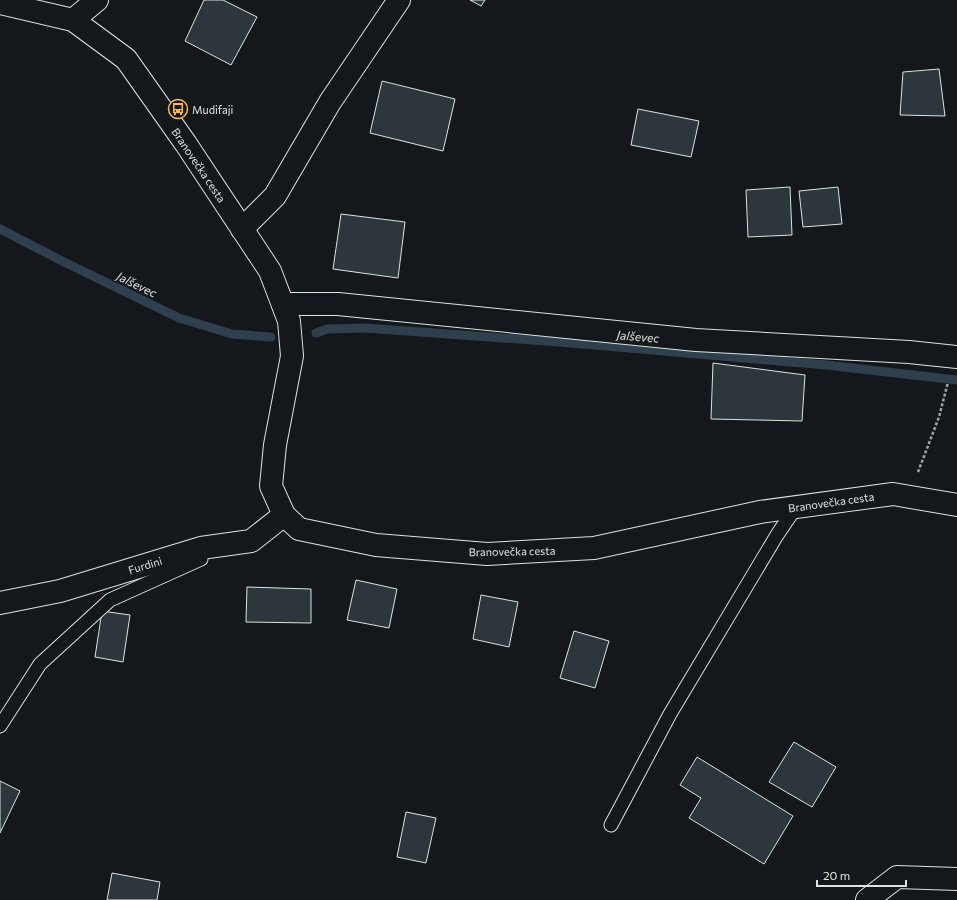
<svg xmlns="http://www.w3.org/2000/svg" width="957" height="900" viewBox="0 0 957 900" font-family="Commissioner,sans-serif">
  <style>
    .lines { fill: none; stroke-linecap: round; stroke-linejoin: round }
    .stream { stroke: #2f3f4d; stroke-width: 9 }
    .building { fill: #2c363c; stroke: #d8e6dc }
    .lane-casing { stroke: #d8e6dc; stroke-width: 15 }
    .street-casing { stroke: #d8e6dc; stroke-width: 24 }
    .path { stroke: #9da8a2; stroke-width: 2.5; stroke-dasharray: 3 2; stroke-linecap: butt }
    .lane { stroke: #14181c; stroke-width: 13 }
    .street { stroke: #14181c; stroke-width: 22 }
    .labels { text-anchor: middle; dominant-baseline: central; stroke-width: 3; stroke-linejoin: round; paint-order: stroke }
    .poi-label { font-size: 11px; fill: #d8e6dc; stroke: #14181c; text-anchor: start }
    .street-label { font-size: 11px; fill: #d8e6dc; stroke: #14181c }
    .water-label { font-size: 12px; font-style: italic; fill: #d8e6dc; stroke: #14181c }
  </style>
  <rect width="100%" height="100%" fill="#14181c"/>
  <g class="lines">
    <!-- stream -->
    <g class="stream">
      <path d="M 0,229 L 62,261 L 179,318 L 232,334 L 271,337"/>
      <path d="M 316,333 L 327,329 L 365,328 L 560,342 L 826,365 L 957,380"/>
    </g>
  </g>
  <!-- building -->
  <g class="building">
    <path d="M 204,0 L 223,0 L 257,17 L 231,65 L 185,41 Z"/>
    <path d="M 470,0 L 485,0 L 481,6 Z"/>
    <path d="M 939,69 L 945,116 L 900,115 L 903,72 Z"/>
    <path d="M 382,81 L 455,99 L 443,151 L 370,133 Z"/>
    <path d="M 638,109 L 699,121 L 691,157 L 631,145 Z"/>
    <path d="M 790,187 L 792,235 L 748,237 L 746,190 Z"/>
    <path d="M 838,187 L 842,224 L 803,227 L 799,191 Z"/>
    <path d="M 341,214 L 405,222 L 398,278 L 333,269 Z"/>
    <path d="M 713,363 L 805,375 L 802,421 L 711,419 Z"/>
    <path d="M 356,580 L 397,589 L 389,628 L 347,620 Z"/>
    <path d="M 247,587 L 311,589 L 311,623 L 246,622 Z"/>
    <path d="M 481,595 L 518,602 L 509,647 L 473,639 Z"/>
    <path d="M 102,611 L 130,615 L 123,662 L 95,657 Z"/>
    <path d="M 574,631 L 609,641 L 595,688 L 560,678 Z"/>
    <path d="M 794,742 L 836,767 L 812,807 L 769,782 Z"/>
    <path d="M 697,757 L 793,816 L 764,864 L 689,818 L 701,798 L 680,785 Z"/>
    <path d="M 0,781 L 20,791 L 0,833 Z"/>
    <path d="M 406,812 L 436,818 L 426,863 L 397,857 Z"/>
    <path d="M 112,873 L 160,882 L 157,900 L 107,900 Z"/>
  </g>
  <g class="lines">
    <!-- lane casing -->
    <g class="lane-casing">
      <g id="lane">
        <path d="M 0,726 L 40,664 L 110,600 L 201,559 L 201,548"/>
        <path d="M 611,825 L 670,714 L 777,535 L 796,507"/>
      </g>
    </g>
    <!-- street casing -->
    <g class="street-casing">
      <g id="street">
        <path d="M 0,3 L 73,20 L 126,59 L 186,144 L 270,271 L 289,321 L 292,356 L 275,445 L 271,486 L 284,515 L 299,529 L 376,545 L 487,554 L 594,548 L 760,512 L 893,494 L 957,505"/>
        <path d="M 73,20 L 97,0"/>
        <path d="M 242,229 L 275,196 L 330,102 L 399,0"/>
        <path d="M 283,304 L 338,304 L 696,340 L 909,352 L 957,357"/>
        <path d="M 0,603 L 60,591 L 201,548 L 251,541 L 284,515"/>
        <path d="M 867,900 L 897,877 L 957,879"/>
      </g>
    </g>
    <!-- path -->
    <path class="path" d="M 918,472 L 939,417 L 948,382"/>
    <!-- lane -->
    <use href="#lane" class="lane"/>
    <!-- street -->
    <use href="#street" class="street"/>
  </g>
  <!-- icons -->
  <defs>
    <g id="bus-ring" transform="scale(1)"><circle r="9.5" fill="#14181c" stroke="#ffb74d" stroke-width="1.5"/><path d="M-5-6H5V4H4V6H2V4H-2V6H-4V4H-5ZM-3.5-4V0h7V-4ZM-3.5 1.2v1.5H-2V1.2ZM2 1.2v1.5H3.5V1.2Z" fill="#ffb74d"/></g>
  </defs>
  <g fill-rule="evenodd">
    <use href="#bus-ring" x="178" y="109"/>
  </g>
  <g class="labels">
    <!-- poi labels -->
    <g class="poi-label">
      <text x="192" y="109">Mudifaji</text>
    </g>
    <!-- street labels -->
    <g class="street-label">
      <text transform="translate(199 165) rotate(56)">Branovečka cesta</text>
      <text transform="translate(831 502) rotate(-8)">Branovečka cesta</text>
      <text transform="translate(512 551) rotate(-1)">Branovečka cesta</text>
      <text transform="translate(145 565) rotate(-17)">Furdini</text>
    </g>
    <!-- water labels -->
    <g class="water-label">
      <text transform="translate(137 284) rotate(26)">Jalševec</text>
      <text transform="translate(638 336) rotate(5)">Jalševec</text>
    </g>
  </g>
  <!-- scale -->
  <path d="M817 880v6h89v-6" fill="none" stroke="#d8e6dc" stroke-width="2"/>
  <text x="823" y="880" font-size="12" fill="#d8e6dc" stroke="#14181c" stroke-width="3" paint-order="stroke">20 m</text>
</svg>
